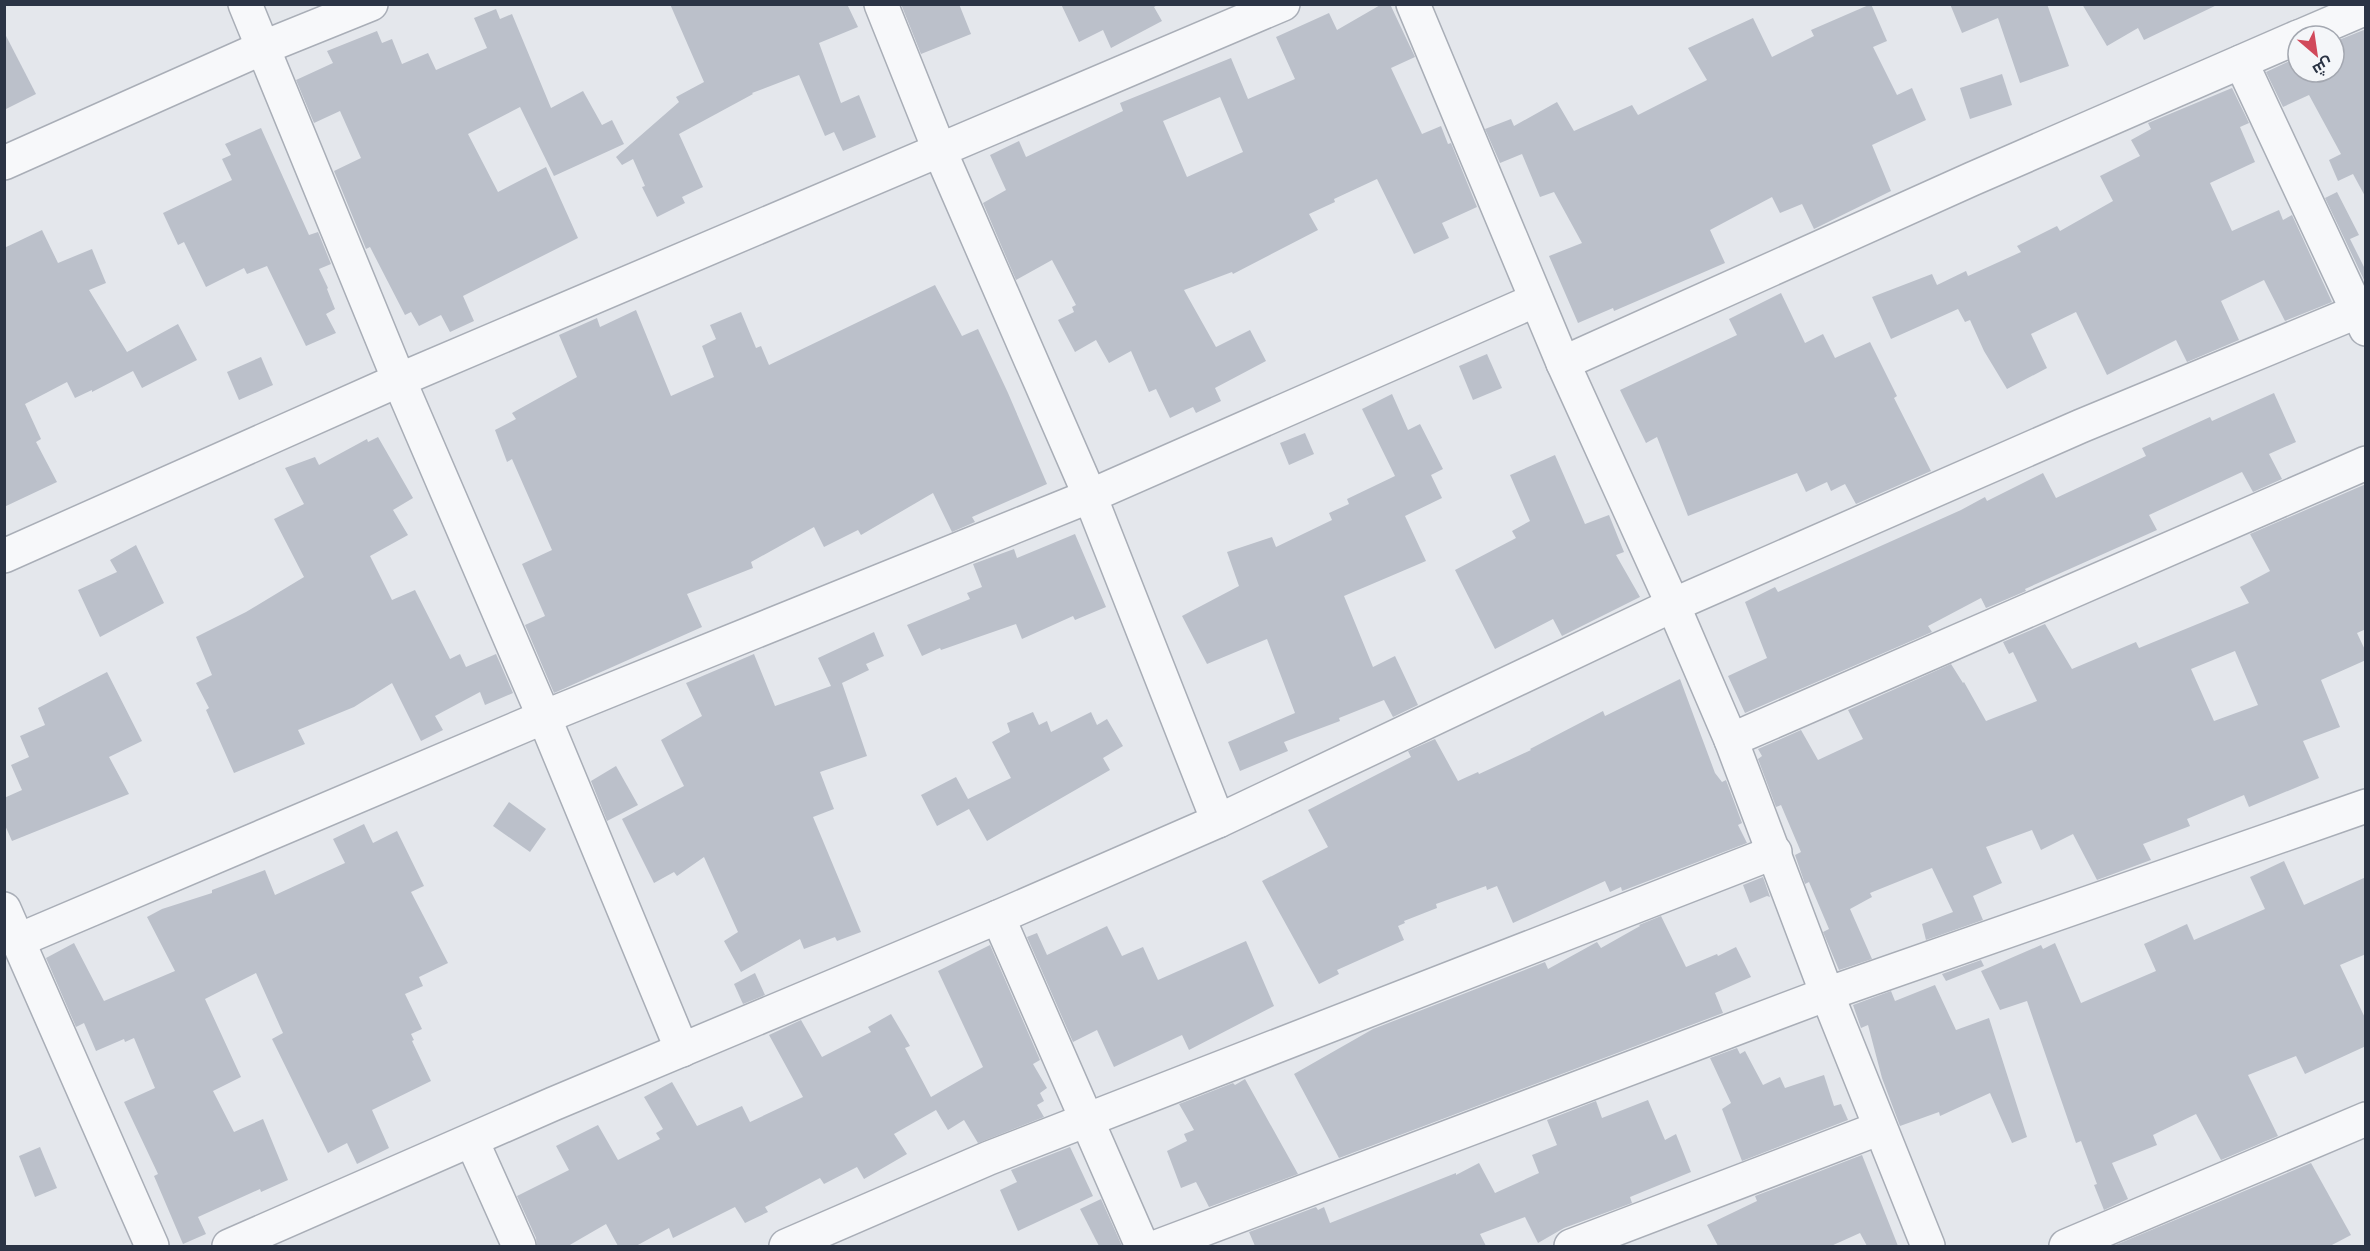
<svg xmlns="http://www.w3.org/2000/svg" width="2370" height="1251" viewBox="0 0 2370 1251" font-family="Manrope,Cairo,sans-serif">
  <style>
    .building { fill: #bbc0ca; fill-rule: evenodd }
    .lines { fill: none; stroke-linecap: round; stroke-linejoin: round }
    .minor-casing { stroke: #a9aeb7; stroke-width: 36 }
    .minor { stroke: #f7f8fa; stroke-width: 33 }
  </style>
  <rect width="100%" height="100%" fill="#e4e7ec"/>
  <!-- building -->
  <g class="building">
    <path d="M 670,4 L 847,4 L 858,27 L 819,43 L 841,103 L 859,95 L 876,137 L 843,151 L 834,132 L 825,136 L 799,75 L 752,93 L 753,94 L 679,134 L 703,187 L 682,197 L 685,203 L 657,217 L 642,187 L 645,186 L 633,159 L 622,165 L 616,157 L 679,102 L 676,97 L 704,82 Z"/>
    <path d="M 901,4 L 959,4 L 971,34 L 921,54 Z"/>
    <path d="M 1061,4 L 1159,4 L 1154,7 L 1162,21 L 1111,48 L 1103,30 L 1079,42 Z"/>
    <path d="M 1382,4 L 1390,4 L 1415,57 L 1391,68 L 1422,134 L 1441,126 L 1448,144 L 1451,143 L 1477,207 L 1442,223 L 1449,238 L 1414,254 L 1377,179 L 1334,199 L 1335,202 L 1309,214 L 1318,230 L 1233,274 L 1232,272 L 1184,290 L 1216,347 L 1250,330 L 1266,361 L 1215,388 L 1221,401 L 1196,413 L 1193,407 L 1170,418 L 1156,389 L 1149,392 L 1131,351 L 1109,363 L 1096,340 L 1075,352 L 1058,320 L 1074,312 L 1072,307 L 1076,305 L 1052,260 L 1016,280 L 983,203 L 1006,190 L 990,155 L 1019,141 L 1026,157 L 1123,111 L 1120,103 L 1231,58 L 1248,99 L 1295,79 L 1276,37 L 1329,13 L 1337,30 ZM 1220,97 L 1243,152 L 1187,177 L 1163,121 Z"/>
    <path d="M 1871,4 L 1887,41 L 1873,47 L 1897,95 L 1912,88 L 1926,120 L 1872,145 L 1891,191 L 1814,229 L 1802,204 L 1780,213 L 1772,197 L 1710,230 L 1725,263 L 1614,311 L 1613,308 L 1578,323 L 1549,256 L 1582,243 L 1554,192 L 1540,197 L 1522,154 L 1500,163 L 1485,129 L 1511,119 L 1514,126 L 1557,102 L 1574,131 L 1632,105 L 1638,115 L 1707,80 L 1688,48 L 1753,18 L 1772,57 L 1814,36 L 1811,30 Z"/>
    <path d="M 1950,4 L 2047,4 L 2069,66 L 2020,83 L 1998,18 L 1962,33 Z"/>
    <path d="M 2082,4 L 2219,4 L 2144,40 L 2138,28 L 2107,46 Z"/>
    <path d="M 496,9 L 500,19 L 512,14 L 551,108 L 583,91 L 602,125 L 612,120 L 624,144 L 554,176 L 520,107 L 468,134 L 498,192 L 546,167 L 578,238 L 463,296 L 474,321 L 450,332 L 441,315 L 419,326 L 411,312 L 405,315 L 370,247 L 366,249 L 334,171 L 361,158 L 340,111 L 314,123 L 296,80 L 333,63 L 327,51 L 377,31 L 382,43 L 392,39 L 402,64 L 428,53 L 436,70 L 487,48 L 474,18 Z"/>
    <path d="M 2366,29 L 2366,198 L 2353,174 L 2338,181 L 2329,160 L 2341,154 L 2309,95 L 2283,107 L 2266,72 L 2298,57 L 2298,72 L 2334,72 L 2334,42 Z"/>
    <path d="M 4,32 L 36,94 L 4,110 Z"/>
    <path d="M 2002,74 L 2012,105 L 1970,119 L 1960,88 Z"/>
    <path d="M 2232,88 L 2249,123 L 2240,127 L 2255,162 L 2210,183 L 2232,231 L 2279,210 L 2283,220 L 2292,215 L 2332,302 L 2285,321 L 2264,280 L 2221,301 L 2239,340 L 2187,362 L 2176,340 L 2107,375 L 2076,312 L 2031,334 L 2047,368 L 2007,389 L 1984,351 L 1970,320 L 1965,322 L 1958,309 L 1891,339 L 1872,297 L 1932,274 L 1937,285 L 1966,271 L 1968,276 L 2021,252 L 2017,246 L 2057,226 L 2060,231 L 2113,201 L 2100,176 L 2140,156 L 2131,140 L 2151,129 L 2148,123 Z"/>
    <path d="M 261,128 L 309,235 L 318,232 L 331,264 L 319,269 L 328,288 L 327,289 L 335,309 L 326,314 L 336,333 L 306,346 L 267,266 L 247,274 L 244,268 L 206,287 L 184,242 L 178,245 L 163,213 L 232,180 L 222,159 L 231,155 L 225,144 Z"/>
    <path d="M 2337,192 L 2359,235 L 2350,239 L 2366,271 L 2366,284 L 2325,198 Z"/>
    <path d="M 42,230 L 58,263 L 92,249 L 106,283 L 89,290 L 127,352 L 178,324 L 197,360 L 142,388 L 133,371 L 92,392 L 92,390 L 75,398 L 67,382 L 25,404 L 41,439 L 36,442 L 57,482 L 4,507 L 4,248 Z"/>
    <path d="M 935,285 L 962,336 L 978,329 L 1008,393 L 1047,484 L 972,517 L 975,522 L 952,532 L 933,493 L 861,535 L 858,530 L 824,547 L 814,527 L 751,562 L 753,568 L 687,594 L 702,627 L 554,693 L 525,625 L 545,616 L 522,564 L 552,550 L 512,459 L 507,462 L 495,430 L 516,419 L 512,413 L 577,377 L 559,335 L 597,318 L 600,327 L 636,310 L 671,396 L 714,377 L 702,346 L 716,339 L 710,325 L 741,312 L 756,348 L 761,346 L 769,365 Z"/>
    <path d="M 1781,293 L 1805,343 L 1823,334 L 1835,358 L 1870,342 L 1897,396 L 1894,398 L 1931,471 L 1856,504 L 1845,484 L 1831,491 L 1827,482 L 1806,492 L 1797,473 L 1688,516 L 1657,437 L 1646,443 L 1620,390 L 1737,335 L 1729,319 Z"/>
    <path d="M 1487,354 L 1502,388 L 1473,400 L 1459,366 Z"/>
    <path d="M 261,357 L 273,385 L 239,400 L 227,372 Z"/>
    <path d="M 2274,393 L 2296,442 L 2269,454 L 2282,479 L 2253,492 L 2242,472 L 2149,515 L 2157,530 L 2025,589 L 2026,591 L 1986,608 L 1981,598 L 1928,626 L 1932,632 L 1745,713 L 1728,676 L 1767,658 L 1745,602 L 1775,587 L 1778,592 L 1961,510 L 1985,497 L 1987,501 L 2043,473 L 2056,498 L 2146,456 L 2142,448 L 2210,417 L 2212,421 Z"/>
    <path d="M 1392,394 L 1408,430 L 1420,424 L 1443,469 L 1431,475 L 1442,498 L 1405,516 L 1426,561 L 1344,596 L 1373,667 L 1395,656 L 1418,705 L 1393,717 L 1384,700 L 1339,718 L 1340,721 L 1284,742 L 1288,751 L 1240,771 L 1228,742 L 1295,713 L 1267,639 L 1207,664 L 1182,616 L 1239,586 L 1227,552 L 1272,537 L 1276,547 L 1332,520 L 1329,513 L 1349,504 L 1347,499 L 1395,476 L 1362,409 Z"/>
    <path d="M 1305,433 L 1314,454 L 1289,465 L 1280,443 Z"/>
    <path d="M 378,437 L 413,498 L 393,510 L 408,535 L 370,556 L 392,600 L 415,590 L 450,659 L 460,654 L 466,667 L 496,654 L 513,693 L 485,705 L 480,692 L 435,716 L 443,730 L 421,741 L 392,683 L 354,707 L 298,730 L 305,744 L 234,773 L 206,710 L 209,708 L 196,683 L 212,675 L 196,637 L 246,612 L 304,577 L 274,519 L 304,504 L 285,468 L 315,457 L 319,465 L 367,439 L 368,442 Z"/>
    <path d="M 1555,455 L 1585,524 L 1609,515 L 1624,552 L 1616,555 L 1640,597 L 1562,636 L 1553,619 L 1495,649 L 1455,570 L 1516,538 L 1512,531 L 1530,521 L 1510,475 Z"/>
    <path d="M 2366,484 L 2366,629 L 2357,633 L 2366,652 L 2366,660 L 2321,680 L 2340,727 L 2303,741 L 2319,778 L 2249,807 L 2244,795 L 2187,819 L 2190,826 L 2143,844 L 2151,860 L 2097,880 L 2073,834 L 2041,850 L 2032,830 L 1986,847 L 2002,883 L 1973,896 L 1983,920 L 1926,940 L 1922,924 L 1953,912 L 1932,868 L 1870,893 L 1872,897 L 1850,909 L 1872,959 L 1839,970 L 1823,932 L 1829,929 L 1809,882 L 1805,884 L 1795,855 L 1801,852 L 1781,805 L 1776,807 L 1758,759 L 1762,756 L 1758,749 L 1801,730 L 1818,760 L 1863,739 L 1848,710 L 1951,664 L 1963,683 L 1964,682 L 1986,721 L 2037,701 L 2013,652 L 2009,654 L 2003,642 L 2045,624 L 2072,669 L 2136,642 L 2139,648 L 2249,603 L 2240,587 L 2270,571 L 2250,534 ZM 2235,651 L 2258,705 L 2214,721 L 2191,669 Z"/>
    <path d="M 1075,534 L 1106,607 L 1075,620 L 1073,616 L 1022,639 L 1016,624 L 941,650 L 940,648 L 922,656 L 907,625 L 970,599 L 967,593 L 982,587 L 973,564 L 1014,549 L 1017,558 Z"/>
    <path d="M 136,545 L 164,603 L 100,637 L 78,590 L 117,572 L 110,560 Z"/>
    <path d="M 874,632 L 884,656 L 866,664 L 869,670 L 842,683 L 867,756 L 820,772 L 834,809 L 813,817 L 861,932 L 837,941 L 835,937 L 804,949 L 800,939 L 741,972 L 724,941 L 738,932 L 704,857 L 677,876 L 674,872 L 654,883 L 622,819 L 684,786 L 661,740 L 702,716 L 686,683 L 754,654 L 775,706 L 831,686 L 818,658 Z"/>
    <path d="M 107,672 L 142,741 L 109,757 L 129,794 L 12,841 L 4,823 L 4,798 L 22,790 L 11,765 L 29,757 L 20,736 L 45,725 L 38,708 Z"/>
    <path d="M 1680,679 L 1715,773 L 1722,782 L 1726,780 L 1742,823 L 1738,825 L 1747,843 L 1622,891 L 1621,887 L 1610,892 L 1605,881 L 1513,923 L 1497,886 L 1487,890 L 1486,886 L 1436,904 L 1437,908 L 1404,921 L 1405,923 L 1398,926 L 1404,940 L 1337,970 L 1339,974 L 1319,984 L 1262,881 L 1328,847 L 1308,810 L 1411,757 L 1408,751 L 1435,739 L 1458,781 L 1478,772 L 1479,774 L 1531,750 L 1530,749 L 1603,711 L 1605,716 Z"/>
    <path d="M 1033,712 L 1039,725 L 1047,721 L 1051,732 L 1091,712 L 1097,725 L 1107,719 L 1123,746 L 1103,758 L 1110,770 L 987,841 L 969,809 L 937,826 L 921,795 L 956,777 L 968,799 L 1011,778 L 992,742 L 1010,732 L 1007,723 Z"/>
    <path d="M 616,766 L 638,805 L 607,821 L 591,781 Z"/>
    <path d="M 509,802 L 546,829 L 530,852 L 493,826 Z"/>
    <path d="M 364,824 L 373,843 L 397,831 L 424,886 L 411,892 L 448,963 L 419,977 L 423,986 L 405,994 L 422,1029 L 411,1034 L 414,1040 L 412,1041 L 431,1081 L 372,1110 L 389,1148 L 357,1164 L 347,1143 L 328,1153 L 272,1039 L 283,1033 L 256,973 L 205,999 L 241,1077 L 213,1091 L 234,1132 L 263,1119 L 288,1180 L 261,1192 L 260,1189 L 198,1217 L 206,1234 L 183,1244 L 154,1176 L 158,1174 L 124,1102 L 155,1088 L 134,1038 L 125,1042 L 124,1039 L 96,1051 L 84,1023 L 76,1027 L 46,958 L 74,943 L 104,1001 L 175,971 L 147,917 L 162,909 L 212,893 L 212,890 L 265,870 L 275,895 L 345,863 L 333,839 Z"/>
    <path d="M 2284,861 L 2304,905 L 2366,877 L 2366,954 L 2340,965 L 2366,1020 L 2366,1046 L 2305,1074 L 2296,1056 L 2248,1075 L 2278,1136 L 2221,1160 L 2196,1114 L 2153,1135 L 2157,1145 L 2112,1163 L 2128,1199 L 2104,1210 L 2094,1185 L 2097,1184 L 2081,1141 L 2076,1143 L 2027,1001 L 2000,1010 L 1981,971 L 2041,945 L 2043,949 L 2055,943 L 2081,1003 L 2156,971 L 2144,944 L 2187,924 L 2194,940 L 2265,909 L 2250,877 Z"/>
    <path d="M 1763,877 L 1770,897 L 1767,896 L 1750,903 L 1743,885 Z"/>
    <path d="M 1661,916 L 1686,967 L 1717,954 L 1718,956 L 1736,947 L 1751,977 L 1715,993 L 1723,1013 L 1339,1158 L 1294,1074 L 1373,1029 L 1545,962 L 1548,969 L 1597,942 L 1601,948 L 1640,926 L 1639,925 Z"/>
    <path d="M 1107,926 L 1122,956 L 1143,947 L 1158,980 L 1246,941 L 1274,1006 L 1189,1050 L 1182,1035 L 1114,1067 L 1097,1030 L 1073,1042 L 1027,937 L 1037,933 L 1047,955 Z"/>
    <path d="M 990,945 L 1040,1060 L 1033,1064 L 1047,1088 L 1040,1093 L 1044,1101 L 1037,1105 L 1044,1117 L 978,1143 L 964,1120 L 948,1130 L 936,1110 L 894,1134 L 907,1154 L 864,1179 L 857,1167 L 824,1184 L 820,1178 L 765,1207 L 768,1212 L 745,1223 L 735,1207 L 673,1238 L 669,1228 L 636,1246 L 618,1246 L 606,1224 L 568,1246 L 537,1246 L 536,1238 L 517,1196 L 569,1170 L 556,1146 L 598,1125 L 618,1160 L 660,1139 L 656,1133 L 663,1129 L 644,1097 L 672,1082 L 697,1126 L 742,1106 L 750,1122 L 803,1097 L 769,1035 L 801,1020 L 822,1057 L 871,1032 L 868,1027 L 891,1014 L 910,1046 L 905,1048 L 931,1097 L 983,1067 L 938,971 Z"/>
    <path d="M 1981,960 L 1984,966 L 1946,981 L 1942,974 Z"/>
    <path d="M 755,973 L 765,995 L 743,1004 L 734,984 Z"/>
    <path d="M 1935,985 L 1956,1030 L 1989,1018 L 2027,1137 L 2012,1143 L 1990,1093 L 1940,1116 L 1939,1112 L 1900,1126 L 1882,1078 L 1868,1025 L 1861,1028 L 1853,1005 L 1891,991 L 1895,1001 Z"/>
    <path d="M 1737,1048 L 1740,1054 L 1745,1051 L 1763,1085 L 1780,1077 L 1785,1088 L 1824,1075 L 1834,1106 L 1841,1104 L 1848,1120 L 1742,1161 L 1722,1109 L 1731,1103 L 1710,1058 Z"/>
    <path d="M 1245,1079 L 1298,1174 L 1209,1207 L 1196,1182 L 1181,1188 L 1167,1151 L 1187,1141 L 1184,1134 L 1194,1130 L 1179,1104 L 1233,1083 L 1235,1085 Z"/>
    <path d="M 1648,1100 L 1665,1140 L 1676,1134 L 1691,1172 L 1630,1197 L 1632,1203 L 1564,1228 L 1538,1243 L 1525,1217 L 1480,1234 L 1486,1246 L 1255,1246 L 1249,1232 L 1316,1207 L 1318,1210 L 1324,1207 L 1330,1223 L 1456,1173 L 1456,1175 L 1479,1163 L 1495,1193 L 1539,1173 L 1532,1155 L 1557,1145 L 1547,1120 L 1596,1101 L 1602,1118 Z"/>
    <path d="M 40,1147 L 57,1188 L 35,1197 L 19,1156 Z"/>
    <path d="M 1070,1147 L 1093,1196 L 1018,1231 L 1000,1190 L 1017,1182 L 1011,1170 Z"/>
    <path d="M 1862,1155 L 1898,1246 L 1867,1246 L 1860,1233 L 1831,1246 L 1718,1246 L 1707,1225 L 1757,1201 L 1755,1196 Z"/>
    <path d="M 2311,1163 L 2351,1235 L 2330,1246 L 2113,1246 Z"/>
    <path d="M 1101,1199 L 1122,1246 L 1099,1246 L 1080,1209 Z"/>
  </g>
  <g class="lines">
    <!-- minor casing -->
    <g class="minor-casing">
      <g id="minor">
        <path d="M 245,4 L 399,380 L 544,717 L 682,1050"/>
        <path d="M 881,4 L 939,149 L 1090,496 L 1218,821"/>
        <path d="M 1413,4 L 1563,363 L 1673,605 L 1731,740 L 1827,994 L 1928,1246"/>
        <path d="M 2301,36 L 2366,8"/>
        <path d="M 2241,62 L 2366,329"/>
        <path d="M 4,163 L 262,48 L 371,4"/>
        <path d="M 1563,363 L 1972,179 L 2298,37"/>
        <path d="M 4,556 L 399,380 L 1283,4"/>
        <path d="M 1731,740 L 2366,463"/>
        <path d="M 4,909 L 152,1246"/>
        <path d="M 998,917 L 1142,1246"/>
        <path d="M 19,940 L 544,717 L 1090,496 L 1536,300"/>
        <path d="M 472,1141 L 519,1246"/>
        <path d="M 229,1246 L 553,1104 L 998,917 L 1218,821 L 1673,605 L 2081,426 L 2366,308"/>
        <path d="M 786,1246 L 989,1158 L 1775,852"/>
        <path d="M 1159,1246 L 1827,994 L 2366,806"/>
        <path d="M 1571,1246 L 1880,1128"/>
        <path d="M 2066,1246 L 2366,1119"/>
      </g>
    </g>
    <!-- minor -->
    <use href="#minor" class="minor"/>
  </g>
  <!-- border -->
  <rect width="2370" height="1251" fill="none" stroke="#2b3445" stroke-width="12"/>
  <!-- north arrow -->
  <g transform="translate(2316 54) rotate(151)"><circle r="28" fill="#f4f6f9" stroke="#a4a8b1" stroke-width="1.5"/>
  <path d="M0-4.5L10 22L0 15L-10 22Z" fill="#d1495b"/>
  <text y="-9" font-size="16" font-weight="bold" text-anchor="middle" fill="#2b3445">ش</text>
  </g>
</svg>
